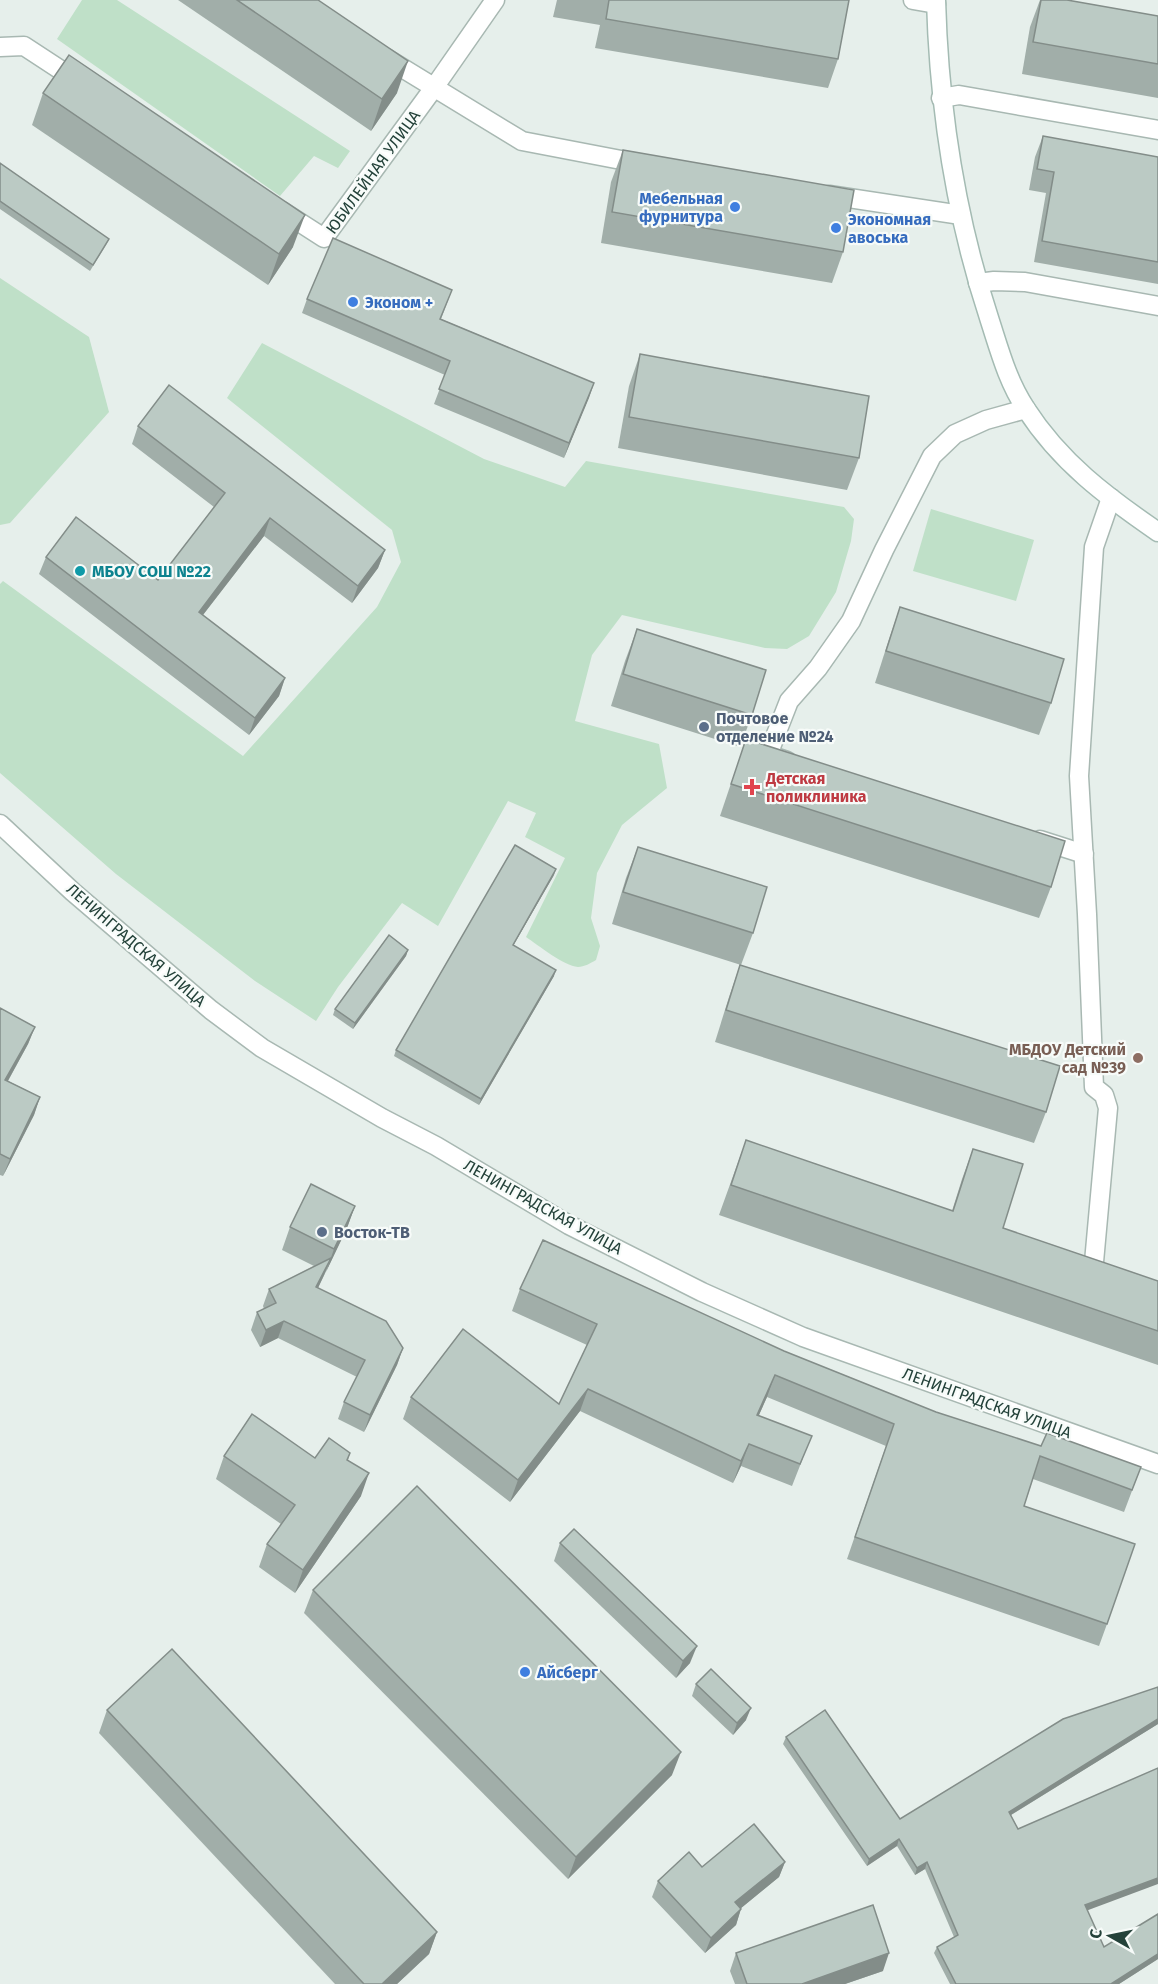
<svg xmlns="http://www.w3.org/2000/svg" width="1158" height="1984" viewBox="0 0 1158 1984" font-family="'Fira Sans',sans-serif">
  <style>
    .green { fill: #bfe0c8 }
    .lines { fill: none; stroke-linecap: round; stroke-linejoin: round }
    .minor-casing { stroke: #a8b8b2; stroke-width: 21 }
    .tertiary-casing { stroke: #a8b8b2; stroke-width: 21 }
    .secondary-casing { stroke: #a4bbb3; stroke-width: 21 }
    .minor { stroke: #fff; stroke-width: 18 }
    .tertiary { stroke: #fff; stroke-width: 18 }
    .secondary { stroke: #fff; stroke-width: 18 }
    .wall { fill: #a1aea9 }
    .shaded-wall { fill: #838d89 }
    .building { fill: #bbcac4; stroke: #838d89; stroke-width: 1.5 }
    .shop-dot { fill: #3f7fe0; stroke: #f7fbf9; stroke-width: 2 }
    .culture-dot { fill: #0f9aa8; stroke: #f7fbf9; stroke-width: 2 }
    .service-dot { fill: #5c6f8a; stroke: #f7fbf9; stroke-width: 2 }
    .health-dot { fill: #e0444e; stroke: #f7fbf9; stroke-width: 2 }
    .education-dot { fill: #8d6e63; stroke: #f7fbf9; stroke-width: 2 }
    .labels { text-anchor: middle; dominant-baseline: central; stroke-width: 4.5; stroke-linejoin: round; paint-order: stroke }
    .street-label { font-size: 16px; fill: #24423a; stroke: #f7fbf9 }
    .shop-label { font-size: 16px; font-weight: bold; fill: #366cbe; stroke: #f7fbf9; text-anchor: start }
    .culture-label { font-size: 16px; font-weight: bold; fill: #0d838f; stroke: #f7fbf9; text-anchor: start }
    .service-label { font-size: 16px; font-weight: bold; fill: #4e5e75; stroke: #f7fbf9; text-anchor: start }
    .health-label { font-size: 16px; font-weight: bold; fill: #be3a42; stroke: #f7fbf9; text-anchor: start }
    .education-label { font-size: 16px; font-weight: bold; fill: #785e54; stroke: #f7fbf9; text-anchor: end }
  </style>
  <rect width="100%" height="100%" fill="#e6efeb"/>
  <!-- green -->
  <g class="green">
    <path d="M 82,0 L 117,0 L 350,151 L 338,168 L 314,156 L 280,196 L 57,39 Z"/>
    <path d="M 0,278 L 89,337 L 109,412 L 10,523 L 0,525 Z"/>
    <path d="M 262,343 L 484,459 L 565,487 L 586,461 L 844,507 L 854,519 L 851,541 L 836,592 L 809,636 L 787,649 L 765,648 L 622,615 L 592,655 L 575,721 L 659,744 L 667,788 L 622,825 L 597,873 L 591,918 L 600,946 L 596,960 C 591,963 584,967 578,967 C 564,966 538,945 526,937 L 565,858 L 525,837 L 536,813 L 508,801 L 438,926 L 402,903 L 338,987 L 316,1021 L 255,981 L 116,874 L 0,773 L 0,584 L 3,581 L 243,756 L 377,607 L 401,562 L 392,530 L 227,398 Z"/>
    <path d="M 931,509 L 1034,540 L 1016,601 L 913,571 Z"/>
  </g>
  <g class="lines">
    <!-- minor casing -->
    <g class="minor-casing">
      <g id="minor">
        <path d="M 913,0 L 936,4"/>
        <path d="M 0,47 L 24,46 L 79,82"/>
        <path d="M 386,58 L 522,141 L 642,164"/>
        <path d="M 941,98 L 959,95 L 1158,130"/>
        <path d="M 829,195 L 961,215"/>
        <path d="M 282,211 L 324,238 L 433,89 L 495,0"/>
        <path d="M 978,283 L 994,281 L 1025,282 L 1158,306"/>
        <path d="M 787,761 L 772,756 L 771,747 L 789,701 L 818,668 L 851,621 L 884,550 L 932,456 L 955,434 L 986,420 L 1026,409"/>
        <path d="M 1040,840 L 1084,854"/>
        <path d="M 1102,1276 L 1093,1273 L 1108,1108 L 1104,1095 L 1094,1087 L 1087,914 L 1079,776 L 1094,547 L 1111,498"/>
      </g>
    </g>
    <!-- tertiary casing -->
    <g class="tertiary-casing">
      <path id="tertiary" d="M 0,824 L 73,892 L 211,1010 L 262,1048 L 382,1118 L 436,1146 L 569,1225 L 702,1292 L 803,1337 L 1158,1464"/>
    </g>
    <!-- secondary casing -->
    <g class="secondary-casing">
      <path id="secondary" d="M 936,0 C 939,109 956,218 990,321 C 1000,352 1008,382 1026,409 C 1060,462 1107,497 1158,532"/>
    </g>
    <!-- minor -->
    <use href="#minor" class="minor"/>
    <!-- tertiary -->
    <use href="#tertiary" class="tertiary"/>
    <!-- secondary -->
    <use href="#secondary" class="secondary"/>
  </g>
  <!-- wall -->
  <g class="wall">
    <path d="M 178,0 L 318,0 L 397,93 L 371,131 Z"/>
    <path d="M 557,0 L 849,0 L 838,59 L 828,88 L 595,48 L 600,25 L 553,17 Z"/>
    <path d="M 1040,0 L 1067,0 L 1158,16 L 1158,98 L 1022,74 L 1030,27 Z"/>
    <path d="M 43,93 L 293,247 L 268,285 L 32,125 Z"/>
    <path d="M 1043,136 L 1158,157 L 1158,284 L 1034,262 L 1046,193 L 1029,190 L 1035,157 Z"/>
    <path d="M 623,150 L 843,252 L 832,283 L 601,243 L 611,182 Z"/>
    <path d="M 0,163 L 109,239 L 106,245 L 90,271 L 0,209 Z"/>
    <path d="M 452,290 L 441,319 L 594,383 L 564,458 L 434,404 L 445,375 L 302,313 L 307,299 Z"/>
    <path d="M 640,354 L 859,458 L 847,490 L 618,448 L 629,386 Z"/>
    <path d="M 138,426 L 385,550 L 378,568 L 352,603 L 264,536 L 203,615 L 285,678 L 279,696 L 249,735 L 39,574 L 46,557 L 158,580 L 214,507 L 132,444 Z"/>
    <path d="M 900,607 L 1051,703 L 1039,735 L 875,683 L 889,639 Z"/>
    <path d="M 637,629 L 752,715 L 740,747 L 611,706 L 625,661 Z"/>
    <path d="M 746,739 L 1051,887 L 1039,918 L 720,816 Z"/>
    <path d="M 638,847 L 753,933 L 741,965 L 612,924 L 626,878 Z"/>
    <path d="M 554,875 L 513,946 L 554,976 L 479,1105 L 394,1056 L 396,1050 Z"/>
    <path d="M 408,950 L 406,956 L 353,1029 L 333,1015 L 335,1009 Z"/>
    <path d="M 740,965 L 1046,1112 L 1034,1143 L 715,1042 L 729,997 Z"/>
    <path d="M 0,1008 L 35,1027 L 28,1044 L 8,1081 L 40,1097 L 34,1115 L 3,1176 L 0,1175 Z"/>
    <path d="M 746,1140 L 952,1211 L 962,1179 L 973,1149 L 1003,1228 L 1158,1281 L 1158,1365 L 719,1215 Z"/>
    <path d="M 355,1206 L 347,1228 L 318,1288 L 403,1348 L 397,1365 L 364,1432 L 338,1419 L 344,1402 L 357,1377 L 278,1338 L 260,1347 L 251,1330 L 257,1312 L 264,1309 L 263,1306 L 269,1289 L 314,1266 L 282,1250 L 290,1227 Z"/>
    <path d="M 520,1289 L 784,1351 L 936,1412 L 1041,1446 L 1141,1467 L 1124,1512 L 1033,1479 L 1024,1506 L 1107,1624 L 1099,1646 L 847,1559 L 886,1446 L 767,1397 L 759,1415 L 803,1458 L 792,1486 L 741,1466 L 733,1483 L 580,1411 L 510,1502 L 403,1419 L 411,1397 L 559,1404 L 587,1345 L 512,1311 Z"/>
    <path d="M 350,1453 L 348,1460 L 361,1496 L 295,1593 L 259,1567 L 267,1544 L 281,1524 L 216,1479 L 224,1456 L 315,1458 Z"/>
    <path d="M 560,1543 L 690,1663 L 676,1678 L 554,1561 Z"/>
    <path d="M 313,1590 L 672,1775 L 568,1879 L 304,1613 Z"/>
    <path d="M 696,1684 L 746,1720 L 733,1735 L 692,1696 Z"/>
    <path d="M 1158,1687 L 1158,1724 L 1011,1815 L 1018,1829 L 1087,1910 L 1104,1947 L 1158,1914 L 1158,1959 L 1119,1984 L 950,1984 L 934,1953 L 937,1947 L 954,1937 L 925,1869 L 915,1875 L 897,1846 L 867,1866 L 783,1744 L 786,1737 L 900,1819 Z"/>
    <path d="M 107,1710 L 437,1932 L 429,1954 L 397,1984 L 335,1984 L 99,1733 Z"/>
    <path d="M 785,1862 L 779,1877 L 741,1908 L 736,1925 L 705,1953 L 652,1897 L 658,1881 L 702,1867 Z"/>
    <path d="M 736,1953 L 883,1971 L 845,1984 L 735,1984 L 730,1971 Z"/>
  </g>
  <!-- shaded-wall -->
  <g class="shaded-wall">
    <path d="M 408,61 L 397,93 L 371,131 L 382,99 Z"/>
    <path d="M 305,215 L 293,247 L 268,285 L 279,254 Z"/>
    <path d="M 594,383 L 589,398 L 564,458 L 569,443 Z"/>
    <path d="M 270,518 L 264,536 L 192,629 L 199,612 Z"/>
    <path d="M 385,550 L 378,568 L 352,603 L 358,586 Z"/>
    <path d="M 285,678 L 279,696 L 249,735 L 255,718 Z"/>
    <path d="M 556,869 L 554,875 L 510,951 L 513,945 Z"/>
    <path d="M 408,950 L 406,956 L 353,1029 L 355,1023 Z"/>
    <path d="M 556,970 L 554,976 L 479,1105 L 481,1099 Z"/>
    <path d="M 35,1027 L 28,1044 L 0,1095 L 5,1080 Z"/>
    <path d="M 40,1097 L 34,1115 L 3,1176 L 10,1159 Z"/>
    <path d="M 355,1206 L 347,1228 L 326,1272 L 334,1249 Z"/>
    <path d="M 331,1258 L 324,1275 L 310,1305 L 316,1287 Z"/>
    <path d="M 284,1321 L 278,1338 L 260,1347 L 266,1330 Z"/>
    <path d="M 403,1348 L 397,1365 L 364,1432 L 370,1415 Z"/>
    <path d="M 775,1375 L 767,1397 L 749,1437 L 757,1415 Z"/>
    <path d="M 588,1389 L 580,1411 L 510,1502 L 518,1480 Z"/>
    <path d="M 749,1444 L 741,1466 L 733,1483 L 741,1461 Z"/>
    <path d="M 369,1473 L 361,1496 L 295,1593 L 303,1570 Z"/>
    <path d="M 697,1646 L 690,1663 L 676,1678 L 683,1661 Z"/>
    <path d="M 751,1708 L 746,1720 L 733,1735 L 737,1723 Z"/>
    <path d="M 1158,1719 L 1158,1724 L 1006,1818 L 1009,1812 Z"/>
    <path d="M 681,1752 L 672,1775 L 568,1879 L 576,1857 Z"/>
    <path d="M 899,1839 L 897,1846 L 867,1866 L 869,1859 Z"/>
    <path d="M 785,1862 L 779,1877 L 729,1918 L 735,1902 Z"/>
    <path d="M 927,1862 L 925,1869 L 915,1875 L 917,1868 Z"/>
    <path d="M 1158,1878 L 1158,1884 L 1083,1912 L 1085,1905 Z"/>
    <path d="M 741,1909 L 736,1925 L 705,1953 L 711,1938 Z"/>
    <path d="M 437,1932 L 429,1954 L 397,1984 L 382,1984 Z"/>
    <path d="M 889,1953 L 883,1971 L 845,1984 L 802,1984 Z"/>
    <path d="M 1158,1954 L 1158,1959 L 1119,1984 L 1111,1984 Z"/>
  </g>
  <!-- building -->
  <g class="building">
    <path d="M 237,0 L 318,0 L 408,61 L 382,99 Z"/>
    <path d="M 609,0 L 849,0 L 838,59 L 606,19 Z"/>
    <path d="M 1041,0 L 1067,0 L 1158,16 L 1158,64 L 1033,42 Z"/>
    <path d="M 69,55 L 305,215 L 279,254 L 43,93 Z"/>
    <path d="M 1043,136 L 1158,157 L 1158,262 L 1042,241 L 1054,172 L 1037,169 Z"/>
    <path d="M 623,150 L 854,190 L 843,252 L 612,212 Z"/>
    <path d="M 0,163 L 109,239 L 93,265 L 0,201 Z"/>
    <path d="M 333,238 L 452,290 L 440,319 L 594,383 L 569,443 L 439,389 L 450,361 L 307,299 Z"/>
    <path d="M 640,354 L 869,396 L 859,458 L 629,417 Z"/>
    <path d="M 169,385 L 385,550 L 358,586 L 270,518 L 199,612 L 285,678 L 255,718 L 46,557 L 76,517 L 158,580 L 225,493 L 138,426 Z"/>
    <path d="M 900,607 L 1064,659 L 1051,703 L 886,651 Z"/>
    <path d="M 637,629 L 766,670 L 752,715 L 623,674 Z"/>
    <path d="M 746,739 L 1065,841 L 1051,887 L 731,784 Z"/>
    <path d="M 515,845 L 556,869 L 513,945 L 556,970 L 481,1099 L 396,1050 Z"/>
    <path d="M 638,847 L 767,887 L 753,933 L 623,892 Z"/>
    <path d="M 389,935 L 408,950 L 355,1023 L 335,1009 Z"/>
    <path d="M 740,965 L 1060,1066 L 1046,1112 L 726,1010 Z"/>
    <path d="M 0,1008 L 35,1027 L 5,1080 L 40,1097 L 10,1159 L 0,1154 Z"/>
    <path d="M 746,1140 L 953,1211 L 973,1149 L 1023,1164 L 1003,1228 L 1158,1281 L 1158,1331 L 731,1185 Z"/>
    <path d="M 311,1184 L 355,1206 L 334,1249 L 290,1227 Z"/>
    <path d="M 543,1240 L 784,1351 L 936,1412 L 1041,1446 L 1047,1433 L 1141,1467 L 1132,1490 L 1040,1456 L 1024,1506 L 1135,1544 L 1107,1624 L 855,1537 L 894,1424 L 775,1375 L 757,1415 L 812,1436 L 800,1464 L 749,1444 L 741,1461 L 588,1389 L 518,1480 L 411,1397 L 463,1329 L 559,1404 L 597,1324 L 520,1289 Z"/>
    <path d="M 331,1258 L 316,1287 L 386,1321 L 403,1348 L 370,1415 L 344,1402 L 365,1360 L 284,1321 L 266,1330 L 257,1312 L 276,1303 L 269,1289 Z"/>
    <path d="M 252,1414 L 315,1458 L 329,1438 L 350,1453 L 347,1460 L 369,1473 L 303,1570 L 267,1544 L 295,1505 L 224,1456 Z"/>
    <path d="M 417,1486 L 681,1752 L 576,1857 L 313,1590 Z"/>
    <path d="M 574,1529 L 697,1646 L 683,1661 L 560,1543 Z"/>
    <path d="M 172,1649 L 437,1932 L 382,1984 L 364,1984 L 107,1710 Z"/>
    <path d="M 711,1669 L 751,1708 L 737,1723 L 696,1684 Z"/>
    <path d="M 1158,1687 L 1158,1719 L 1009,1812 L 1018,1829 L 1158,1768 L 1158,1878 L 1085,1905 L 1104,1947 L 1158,1914 L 1158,1954 L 1111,1984 L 956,1984 L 937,1947 L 958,1935 L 927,1862 L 917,1868 L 899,1839 L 869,1859 L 786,1737 L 825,1710 L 900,1819 L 1063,1719 Z"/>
    <path d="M 754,1824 L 785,1862 L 735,1902 L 741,1909 L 711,1938 L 658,1881 L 689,1852 L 702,1867 Z"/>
    <path d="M 873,1905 L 889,1953 L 802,1984 L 747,1984 L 736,1953 Z"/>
  </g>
  <!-- markers -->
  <g class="shop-dot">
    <circle cx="735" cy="207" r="6"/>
    <circle cx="836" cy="228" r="6"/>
    <circle cx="353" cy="302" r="6"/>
    <circle cx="525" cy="1672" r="6"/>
  </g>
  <circle class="culture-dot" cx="80" cy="571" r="6"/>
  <g class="service-dot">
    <circle cx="704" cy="727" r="6"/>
    <circle cx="322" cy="1232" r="6"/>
  </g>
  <path class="health-dot" d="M749 778h6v6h6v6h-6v6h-6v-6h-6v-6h6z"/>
  <circle class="education-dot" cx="1138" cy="1058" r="6"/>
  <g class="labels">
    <!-- street labels -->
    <g class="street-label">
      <text transform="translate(373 172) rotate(-54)">ЮБИЛЕЙНАЯ УЛИЦА</text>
      <text transform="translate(136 945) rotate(41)">ЛЕНИНГРАДСКАЯ УЛИЦА</text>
      <text transform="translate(543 1207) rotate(29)">ЛЕНИНГРАДСКАЯ УЛИЦА</text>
      <text transform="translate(987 1403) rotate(20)">ЛЕНИНГРАДСКАЯ УЛИЦА</text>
    </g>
    <!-- shop labels -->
    <g class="shop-label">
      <text x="723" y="198" text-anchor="end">Мебельная<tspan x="723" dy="18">фурнитура</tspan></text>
      <text x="848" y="219">Экономная<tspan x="848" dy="18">авоська</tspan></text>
      <text x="365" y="302">Эконом +</text>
      <text x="537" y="1672">Айсберг</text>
    </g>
    <!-- culture labels -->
    <g class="culture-label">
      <text x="92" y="571">МБОУ СОШ №22</text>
    </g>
    <!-- service labels -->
    <g class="service-label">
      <text x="716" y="718">Почтовое<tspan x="716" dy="18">отделение №24</tspan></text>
      <text x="334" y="1232">Восток-ТВ</text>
    </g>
    <!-- health labels -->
    <g class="health-label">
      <text x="766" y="778">Детская<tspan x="766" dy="18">поликлиника</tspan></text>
    </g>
    <!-- education labels -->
    <g class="education-label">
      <text x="1126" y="1049">МБДОУ Детский<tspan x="1126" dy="18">сад №39</tspan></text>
    </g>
  </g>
  <!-- north arrow -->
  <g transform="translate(1110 1936) rotate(279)" stroke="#f7fbf9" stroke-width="4.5" paint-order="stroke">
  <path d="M0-4.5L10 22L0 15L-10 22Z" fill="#24423a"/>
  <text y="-9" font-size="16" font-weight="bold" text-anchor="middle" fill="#24423a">С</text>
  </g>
</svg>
